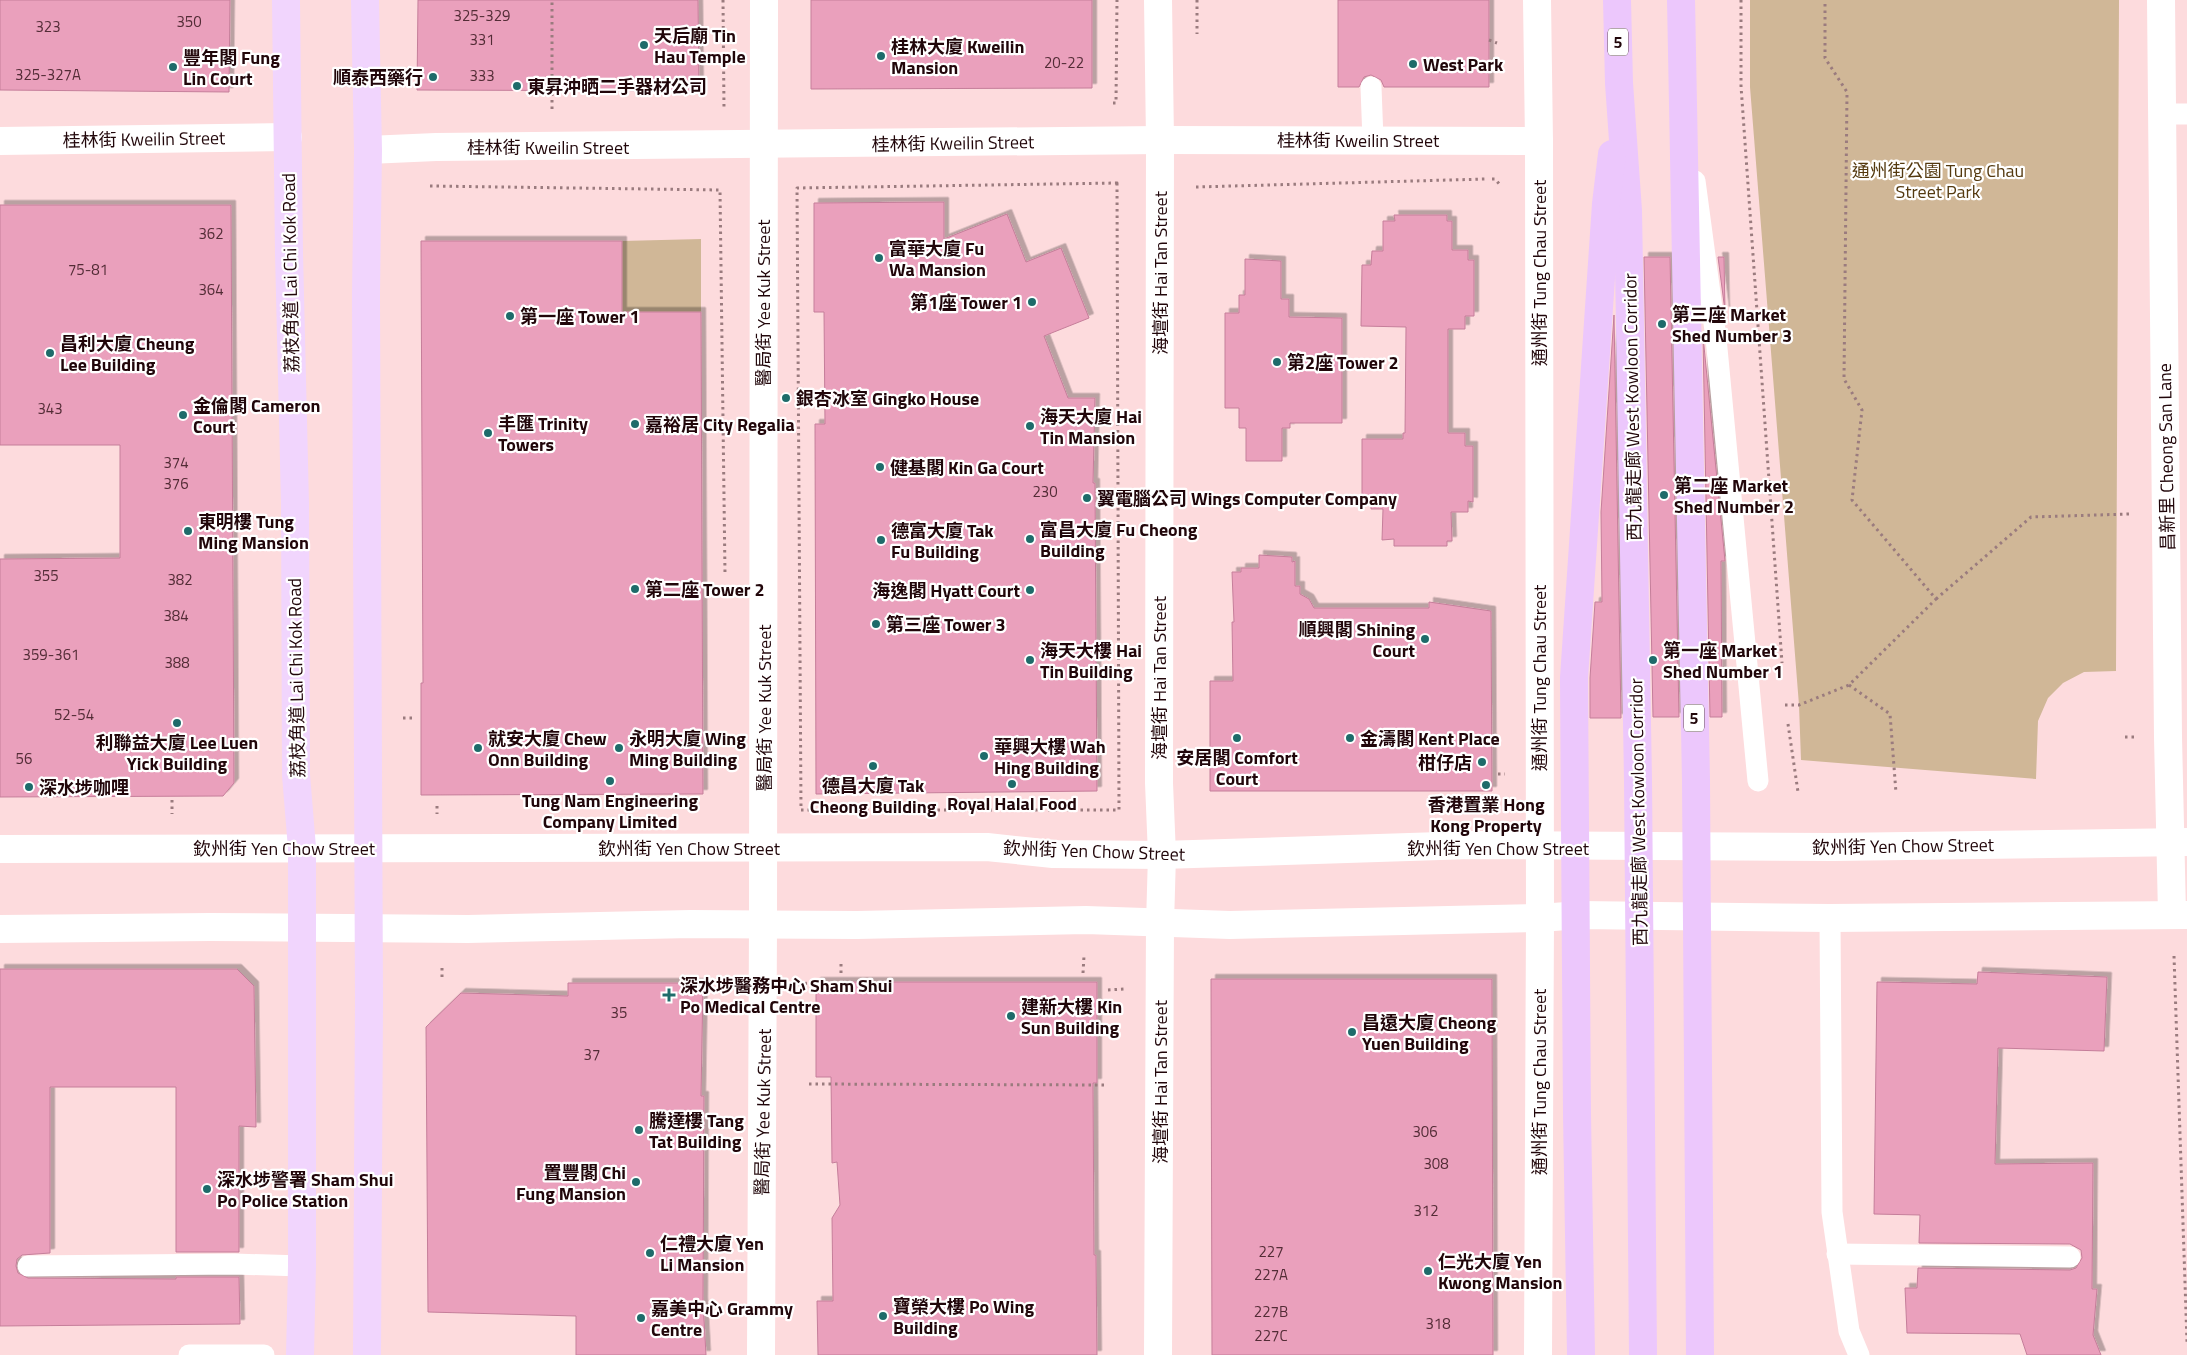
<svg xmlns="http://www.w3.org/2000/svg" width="2187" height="1355" viewBox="0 0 2187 1355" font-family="'Titillium Web','Noto Sans TC',sans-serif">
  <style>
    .green { fill: #d0b797 }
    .building { fill: #eaa0bc; stroke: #c57e9a; filter: url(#shadow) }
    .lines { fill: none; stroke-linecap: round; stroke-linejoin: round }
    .path { stroke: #9a7b7e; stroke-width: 3; stroke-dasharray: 2.5 4; stroke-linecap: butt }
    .service { stroke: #fff; stroke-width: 21 }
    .minor { stroke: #fff; stroke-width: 28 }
    .tertiary { stroke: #fff; stroke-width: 28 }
    .secondary { stroke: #fff; stroke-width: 28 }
    .primary { stroke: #f1d5fd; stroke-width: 28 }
    .trunk { stroke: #ecc7fc; stroke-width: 28 }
    .poi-dot { fill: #1e6b6a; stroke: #fff; stroke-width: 2 }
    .labels { text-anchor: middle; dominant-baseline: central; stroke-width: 4.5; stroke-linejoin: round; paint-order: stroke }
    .number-label { font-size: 15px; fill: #532c36 }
    .shield { fill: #fff; stroke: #645154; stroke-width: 1 }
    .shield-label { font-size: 16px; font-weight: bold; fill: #21060a }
    .poi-label { font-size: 18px; font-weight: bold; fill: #21060a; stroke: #fff; text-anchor: start }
    .street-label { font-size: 18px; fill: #21060a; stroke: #fff }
    .park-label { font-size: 18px; fill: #54390f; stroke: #fff }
  </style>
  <defs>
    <filter id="shadow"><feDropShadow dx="4.5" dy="-4.5" stdDeviation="0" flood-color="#0004"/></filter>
  </defs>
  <rect width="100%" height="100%" fill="#fddbdd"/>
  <!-- green -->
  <g class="green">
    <path d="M 1750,0 L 2119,0 L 2116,671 L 2084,672 L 2063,683 L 2048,698 L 2038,721 L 2036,779 L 1801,760 L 1799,705 L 1750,87 Z"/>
    <path d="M 701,239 L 701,323 L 622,324 L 622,241 Z"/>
  </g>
  <!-- building -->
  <g class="building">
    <path d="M 0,0 L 230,0 L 229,92 L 0,90 Z"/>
    <path d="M 418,0 L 698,0 L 699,91 L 417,90 Z"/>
    <path d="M 811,0 L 1092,0 L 1092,88 L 811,89 Z"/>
    <path d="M 1338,0 L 1489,0 L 1489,87 L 1384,87 L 1381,80 L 1371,75 L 1364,77 L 1359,87 L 1338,87 Z"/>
    <path d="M 944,202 L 944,239 L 1007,214 L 1026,262 L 1061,248 L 1089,318 L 1044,336 L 1068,398 L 1095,398 L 1093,483 L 1095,483 L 1097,791 L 816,794 L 815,424 L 825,424 L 824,312 L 814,312 L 814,203 Z"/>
    <path d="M 0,205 L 231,205 L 234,783 L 223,796 L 0,797 L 0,559 L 120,558 L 120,445 L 0,445 Z"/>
    <path d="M 1394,215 L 1447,215 L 1447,221 L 1452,221 L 1452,250 L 1468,250 L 1468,260 L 1474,260 L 1474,316 L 1465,316 L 1465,329 L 1448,329 L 1448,433 L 1465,433 L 1465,446 L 1473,446 L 1473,502 L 1468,501 L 1468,512 L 1451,512 L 1452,541 L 1447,541 L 1447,546 L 1394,546 L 1394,539 L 1382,540 L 1383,509 L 1371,509 L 1371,496 L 1362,496 L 1362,439 L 1403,439 L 1403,433 L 1405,433 L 1406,327 L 1361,326 L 1362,265 L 1371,265 L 1372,251 L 1383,251 L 1383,221 L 1395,221 Z"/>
    <path d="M 421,241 L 622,241 L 622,312 L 701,312 L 703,794 L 421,795 L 421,683 L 423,683 Z"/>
    <path d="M 1644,257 L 1670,257 L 1679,717 L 1653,717 Z"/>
    <path d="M 1718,257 L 1724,257 L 1725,311 Z"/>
    <path d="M 1245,259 L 1281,261 L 1281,299 L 1289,299 L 1289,317 L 1342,318 L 1342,423 L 1290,423 L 1290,428 L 1282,428 L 1282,461 L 1246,461 L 1246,428 L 1239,428 L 1239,408 L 1225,408 L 1225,313 L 1239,313 L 1239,295 L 1245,295 Z"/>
    <path d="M 1614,315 L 1621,718 L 1590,718 L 1590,678 L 1595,602 L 1602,602 L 1601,512 Z"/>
    <path d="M 1703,336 L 1725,561 L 1721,561 L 1722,717 L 1710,717 Z"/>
    <path d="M 1259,555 L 1292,557 L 1292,562 L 1295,561 L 1295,586 L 1300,586 L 1300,594 L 1309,599 L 1314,608 L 1429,608 L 1429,602 L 1491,611 L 1492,791 L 1210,791 L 1210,681 L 1233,681 L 1232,622 L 1234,622 L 1232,572 L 1241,572 L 1241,568 L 1259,568 Z"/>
    <path d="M 0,969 L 237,969 L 254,986 L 256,1127 L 239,1126 L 239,1252 L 176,1252 L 176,1087 L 50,1087 L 50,1253 L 22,1255 L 17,1259 L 16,1266 L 18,1273 L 28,1278 L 176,1279 L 176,1277 L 239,1277 L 240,1324 L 0,1326 Z"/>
    <path d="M 1978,972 L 2107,977 L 2104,1051 L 1998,1048 L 1995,1164 L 2093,1163 L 2092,1289 L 2097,1289 L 2093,1335 L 2101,1355 L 2027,1355 L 2020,1334 L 1907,1333 L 1905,1288 L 1917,1288 L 1918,1268 L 2070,1270 L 2076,1268 L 2082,1258 L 2081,1250 L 2070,1244 L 1919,1243 L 1920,1215 L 1874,1214 L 1877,982 L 1977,984 Z"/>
    <path d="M 1211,979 L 1492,979 L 1493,1355 L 1212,1355 Z"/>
    <path d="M 816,982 L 1097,982 L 1097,1083 L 1093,1083 L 1094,1255 L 1096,1255 L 1097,1355 L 818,1355 L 817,1301 L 833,1301 L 832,1218 L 840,1205 L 837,1162 L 832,1163 L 831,1077 L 816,1077 Z"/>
    <path d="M 568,983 L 703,983 L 701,1096 L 704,1096 L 703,1302 L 706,1355 L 576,1355 L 576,1316 L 428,1312 L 426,1027 L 461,993 L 568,996 Z"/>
  </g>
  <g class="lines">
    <!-- path -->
    <g class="path">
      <path d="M 723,0 L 724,109"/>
      <path d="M 1197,0 L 1197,34"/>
      <path d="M 1741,0 L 1741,86 L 1782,663"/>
      <path d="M 1489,40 L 1497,43"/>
      <path d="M 1113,103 L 1116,103 L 1117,0"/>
      <path d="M 552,109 L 552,0"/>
      <path d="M 1492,179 L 1495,179 L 1501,186"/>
      <path d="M 1117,183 L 1119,810 L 801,810 L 797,188 Z"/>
      <path d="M 430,186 L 720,190 L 725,574"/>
      <path d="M 1196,187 L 1486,179"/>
      <path d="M 1936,599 L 2031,517 L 2130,514"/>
      <path d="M 1849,685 L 1890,714 L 1896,793"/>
      <path d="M 1785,705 L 1799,705 L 1849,685 L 1936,599 L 1852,500 L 1862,410 L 1844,379 L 1847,92 L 1825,58 L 1825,0"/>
      <path d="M 403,718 L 412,718"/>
      <path d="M 1788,724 L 1798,792"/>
      <path d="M 2125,737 L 2134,737"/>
      <path d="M 1498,774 L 1505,774"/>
      <path d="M 172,800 L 172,814"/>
      <path d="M 437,806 L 437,814"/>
      <path d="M 2174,956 L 2187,1342"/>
      <path d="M 841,973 L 841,961"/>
      <path d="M 1083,973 L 1084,956"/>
      <path d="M 442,977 L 442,965"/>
      <path d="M 798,984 L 810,983"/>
      <path d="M 1108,990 L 1125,989"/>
      <path d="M 715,991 L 727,990"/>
      <path d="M 809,1084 L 1108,1085"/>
    </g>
    <!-- service -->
    <g class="service">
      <path d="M 1371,87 L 1373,140"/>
      <path d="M 2163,114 L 2187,114"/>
      <path d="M 1695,181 L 1716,338 L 1758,781"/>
      <path d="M 1830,918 L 1832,1212 L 1849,1331 L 1859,1355"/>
      <path d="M 1837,1254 L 2070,1257"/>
      <path d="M 28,1266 L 234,1264 L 302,1266"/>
      <path d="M 189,1355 L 264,1355"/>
    </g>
    <!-- minor -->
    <g class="minor">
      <path d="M 2161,0 L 2168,737 L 2172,914"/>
      <path d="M 0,141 L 288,137"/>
      <path d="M 368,150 L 436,147 L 1160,140 L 1539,141"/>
      <path d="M 761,1355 L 763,925"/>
      <path d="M 1158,1355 L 1160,924"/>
    </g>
    <!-- tertiary -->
    <g class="tertiary">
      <path d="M 1158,0 L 1160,140 L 1159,783 L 1162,855 L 1160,924"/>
      <path d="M 1537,0 L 1539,141 L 1540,918 L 1538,1355"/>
      <path d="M 763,925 L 764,0"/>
    </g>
    <!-- secondary -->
    <g class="secondary">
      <path d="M 0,849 L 987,847 L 1053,854 L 1162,855 L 1471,845 L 1834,847 L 2187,842"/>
      <path d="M 0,929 L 210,927 L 468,929 L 691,924 L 857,925 L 1086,920 L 1230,925 L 1540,918 L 1580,915 L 1830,918 L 2187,915"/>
    </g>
    <!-- primary -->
    <g class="primary">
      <path d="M 286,0 L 289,253 L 295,504 L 296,775 L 302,848 L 302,1266 L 300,1355"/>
      <path d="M 365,0 L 368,150 L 366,295 L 369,1002 L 367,1355"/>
    </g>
    <!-- trunk -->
    <g class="trunk">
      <path d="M 1617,0 L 1619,83 L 1628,211 L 1638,780 L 1643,1355"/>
      <path d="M 1681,0 L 1696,781 L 1700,1355"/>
      <path d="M 1581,1355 L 1577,1114 L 1574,678 L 1606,204 L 1612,154"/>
    </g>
  </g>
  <!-- markers -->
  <g class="poi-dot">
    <circle cx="644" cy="45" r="5"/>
    <circle cx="881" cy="56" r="5"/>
    <circle cx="1413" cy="64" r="5"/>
    <circle cx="173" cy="67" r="5"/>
    <circle cx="433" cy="77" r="5"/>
    <circle cx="517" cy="86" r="5"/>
    <circle cx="879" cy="258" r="5"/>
    <circle cx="1032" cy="302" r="5"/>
    <circle cx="510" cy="316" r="5"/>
    <circle cx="1662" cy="324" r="5"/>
    <circle cx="50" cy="353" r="5"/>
    <circle cx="1277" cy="362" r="5"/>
    <circle cx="786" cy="398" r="5"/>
    <circle cx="183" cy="415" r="5"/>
    <circle cx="635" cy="424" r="5"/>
    <circle cx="1030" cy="426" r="5"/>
    <circle cx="488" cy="433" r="5"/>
    <circle cx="880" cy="467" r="5"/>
    <circle cx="1664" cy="495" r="5"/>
    <circle cx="1087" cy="498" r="5"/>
    <circle cx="188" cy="531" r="5"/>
    <circle cx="1030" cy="539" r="5"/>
    <circle cx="881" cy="540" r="5"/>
    <circle cx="635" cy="589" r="5"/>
    <circle cx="1030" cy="590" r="5"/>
    <circle cx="876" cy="624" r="5"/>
    <circle cx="1425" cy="639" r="5"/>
    <circle cx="1030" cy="660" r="5"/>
    <circle cx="1653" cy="660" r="5"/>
    <circle cx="177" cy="723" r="5"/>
    <circle cx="1237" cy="738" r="5"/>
    <circle cx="1350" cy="738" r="5"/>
    <circle cx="478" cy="748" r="5"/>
    <circle cx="619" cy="748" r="5"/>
    <circle cx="984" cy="756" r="5"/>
    <circle cx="1482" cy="762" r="5"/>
    <circle cx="873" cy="766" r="5"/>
    <circle cx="610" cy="781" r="5"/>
    <circle cx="1012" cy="784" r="5"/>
    <circle cx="1486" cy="785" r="5"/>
    <circle cx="29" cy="787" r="5"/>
    <path d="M666.5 987.5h5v5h5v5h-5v5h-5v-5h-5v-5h5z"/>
    <circle cx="1011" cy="1016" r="5"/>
    <circle cx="1352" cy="1032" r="5"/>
    <circle cx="639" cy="1130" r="5"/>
    <circle cx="636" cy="1182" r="5"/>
    <circle cx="207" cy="1189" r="5"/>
    <circle cx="650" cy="1253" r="5"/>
    <circle cx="1428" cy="1271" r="5"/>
    <circle cx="883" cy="1316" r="5"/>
    <circle cx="641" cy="1318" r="5"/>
  </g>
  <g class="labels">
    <!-- number labels -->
    <g class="number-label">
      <text x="482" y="15">325-329</text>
      <text x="189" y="21">350</text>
      <text x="48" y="26">323</text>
      <text x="482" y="39">331</text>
      <text x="1064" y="62">20-22</text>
      <text x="48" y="74">325-327A</text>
      <text x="482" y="75">333</text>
      <text x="211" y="233">362</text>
      <text x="88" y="269">75-81</text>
      <text x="211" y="289">364</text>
      <text x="50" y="408">343</text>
      <text x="176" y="462">374</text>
      <text x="176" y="483">376</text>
      <text x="1045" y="491">230</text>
      <text x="46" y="575">355</text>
      <text x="180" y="579">382</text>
      <text x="176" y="615">384</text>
      <text x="51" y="654">359-361</text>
      <text x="177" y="662">388</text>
      <text x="74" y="714">52-54</text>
      <text x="24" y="758">56</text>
      <text x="619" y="1012">35</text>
      <text x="592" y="1054">37</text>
      <text x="1425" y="1131">306</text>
      <text x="1436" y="1163">308</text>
      <text x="1426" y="1210">312</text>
      <text x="1271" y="1251">227</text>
      <text x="1271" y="1274">227A</text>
      <text x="1271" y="1311">227B</text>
      <text x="1438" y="1323">318</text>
      <text x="1271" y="1335">227C</text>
    </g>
    <!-- shield labels -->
    <g class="shield">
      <rect x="1608" y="28.5" width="20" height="27" rx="4"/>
      <rect x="1684" y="704.5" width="20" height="27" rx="4"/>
    </g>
    <g class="shield-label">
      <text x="1618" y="42">5</text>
      <text x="1694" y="718">5</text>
    </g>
    <!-- poi labels -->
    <g class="poi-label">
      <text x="654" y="35">天后廟 Tin<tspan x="654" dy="21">Hau Temple</tspan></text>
      <text x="891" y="46">桂林大廈 Kweilin<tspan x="891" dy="21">Mansion</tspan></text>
      <text x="183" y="57">豐年閣 Fung<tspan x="183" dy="21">Lin Court</tspan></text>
      <text x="1423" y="64">West Park</text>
      <text x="423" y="77" text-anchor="end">順泰西藥行</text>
      <text x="527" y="86">東昇沖晒二手器材公司</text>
      <text x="889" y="248">富華大廈 Fu<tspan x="889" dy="21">Wa Mansion</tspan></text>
      <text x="1022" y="302" text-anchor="end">第1座 Tower 1</text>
      <text x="1672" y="314">第三座 Market<tspan x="1672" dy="21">Shed Number 3</tspan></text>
      <text x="520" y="316">第一座 Tower 1</text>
      <text x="60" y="343">昌利大廈 Cheung<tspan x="60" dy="21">Lee Building</tspan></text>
      <text x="1287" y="362">第2座 Tower 2</text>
      <text x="796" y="398">銀杏冰室 Gingko House</text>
      <text x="193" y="405">金倫閣 Cameron<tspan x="193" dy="21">Court</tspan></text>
      <text x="1040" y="416">海天大廈 Hai<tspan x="1040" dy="21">Tin Mansion</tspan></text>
      <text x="498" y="423">丰匯 Trinity<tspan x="498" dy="21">Towers</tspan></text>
      <text x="645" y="424">嘉裕居 City Regalia</text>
      <text x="890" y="467">健基閣 Kin Ga Court</text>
      <text x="1674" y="485">第二座 Market<tspan x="1674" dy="21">Shed Number 2</tspan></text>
      <text x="1097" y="498">翼電腦公司 Wings Computer Company</text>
      <text x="198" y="521">東明樓 Tung<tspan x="198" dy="21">Ming Mansion</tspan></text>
      <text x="1040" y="529">富昌大廈 Fu Cheong<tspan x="1040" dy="21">Building</tspan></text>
      <text x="891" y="530">德富大廈 Tak<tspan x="891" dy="21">Fu Building</tspan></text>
      <text x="645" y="589">第二座 Tower 2</text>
      <text x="1020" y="590" text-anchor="end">海逸閣 Hyatt Court</text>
      <text x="886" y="624">第三座 Tower 3</text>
      <text x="1415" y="629" text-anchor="end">順興閣 Shining<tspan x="1415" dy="21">Court</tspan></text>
      <text x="1040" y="650">海天大樓 Hai<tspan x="1040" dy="21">Tin Building</tspan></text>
      <text x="1663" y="650">第一座 Market<tspan x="1663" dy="21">Shed Number 1</tspan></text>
      <text x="488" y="738">就安大廈 Chew<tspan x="488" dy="21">Onn Building</tspan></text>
      <text x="629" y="738">永明大廈 Wing<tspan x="629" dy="21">Ming Building</tspan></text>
      <text x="1360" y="738">金濤閣 Kent Place</text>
      <text x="177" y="742" text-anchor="middle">利聯益大廈 Lee Luen<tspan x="177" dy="21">Yick Building</tspan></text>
      <text x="994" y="746">華興大樓 Wah<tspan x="994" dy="21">Hing Building</tspan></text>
      <text x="1237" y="757" text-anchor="middle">安居閣 Comfort<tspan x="1237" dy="21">Court</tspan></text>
      <text x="1472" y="762" text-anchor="end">柑仔店</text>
      <text x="873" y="785" text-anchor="middle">德昌大廈 Tak<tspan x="873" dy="21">Cheong Building</tspan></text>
      <text x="39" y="787">深水埗咖哩</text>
      <text x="610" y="800" text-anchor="middle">Tung Nam Engineering<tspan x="610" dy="21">Company Limited</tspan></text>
      <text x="1012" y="803" text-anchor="middle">Royal Halal Food</text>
      <text x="1486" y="804" text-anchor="middle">香港置業 Hong<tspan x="1486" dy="21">Kong Property</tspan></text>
      <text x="680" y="985">深水埗醫務中心 Sham Shui<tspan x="680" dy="21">Po Medical Centre</tspan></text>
      <text x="1021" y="1006">建新大樓 Kin<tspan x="1021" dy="21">Sun Building</tspan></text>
      <text x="1362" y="1022">昌遠大廈 Cheong<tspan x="1362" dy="21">Yuen Building</tspan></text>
      <text x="649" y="1120">騰達樓 Tang<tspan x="649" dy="21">Tat Building</tspan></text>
      <text x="626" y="1172" text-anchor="end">置豐閣 Chi<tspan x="626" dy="21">Fung Mansion</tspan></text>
      <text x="217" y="1179">深水埗警署 Sham Shui<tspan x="217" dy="21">Po Police Station</tspan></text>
      <text x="660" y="1243">仁禮大廈 Yen<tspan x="660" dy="21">Li Mansion</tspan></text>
      <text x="1438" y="1261">仁光大廈 Yen<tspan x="1438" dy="21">Kwong Mansion</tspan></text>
      <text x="893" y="1306">寶榮大樓 Po Wing<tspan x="893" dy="21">Building</tspan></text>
      <text x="651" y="1308">嘉美中心 Grammy<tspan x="651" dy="21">Centre</tspan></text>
    </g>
    <!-- street labels -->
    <g class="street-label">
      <text transform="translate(144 139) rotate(-1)">桂林街 Kweilin Street</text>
      <text x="1358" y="140">桂林街 Kweilin Street</text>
      <text transform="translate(953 143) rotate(-1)">桂林街 Kweilin Street</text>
      <text x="548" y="147">桂林街 Kweilin Street</text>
      <text transform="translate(290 273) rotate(-91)">荔枝角道 Lai Chi Kok Road</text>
      <text transform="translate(1160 273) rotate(-90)">海壇街 Hai Tan Street</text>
      <text transform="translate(1539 273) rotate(-90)">通州街 Tung Chau Street</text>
      <text transform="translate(763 303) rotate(-90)">醫局街 Yee Kuk Street</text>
      <text transform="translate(1632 407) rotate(-91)">西九龍走廊 West Kowloon Corridor</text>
      <text transform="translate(2166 457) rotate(-91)">昌新里 Cheong San Lane</text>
      <text transform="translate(296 678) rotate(-91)">荔枝角道 Lai Chi Kok Road</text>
      <text transform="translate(1159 678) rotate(-90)">海壇街 Hai Tan Street</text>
      <text transform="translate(1539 678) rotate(-90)">通州街 Tung Chau Street</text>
      <text transform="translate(764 708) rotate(-90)">醫局街 Yee Kuk Street</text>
      <text transform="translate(1638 812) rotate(-91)">西九龍走廊 West Kowloon Corridor</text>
      <text transform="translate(1903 846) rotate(-1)">欽州街 Yen Chow Street</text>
      <text x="284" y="848">欽州街 Yen Chow Street</text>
      <text x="689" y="848">欽州街 Yen Chow Street</text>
      <text x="1498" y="848">欽州街 Yen Chow Street</text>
      <text transform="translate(1094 851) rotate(2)">欽州街 Yen Chow Street</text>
      <text transform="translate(1160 1082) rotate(-90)">海壇街 Hai Tan Street</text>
      <text transform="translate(1539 1082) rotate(-90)">通州街 Tung Chau Street</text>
      <text transform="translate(763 1112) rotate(-89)">醫局街 Yee Kuk Street</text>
    </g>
    <!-- park labels -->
    <g class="park-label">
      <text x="1938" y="170">通州街公園 Tung Chau<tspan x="1938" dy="21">Street Park</tspan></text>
    </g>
  </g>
</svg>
